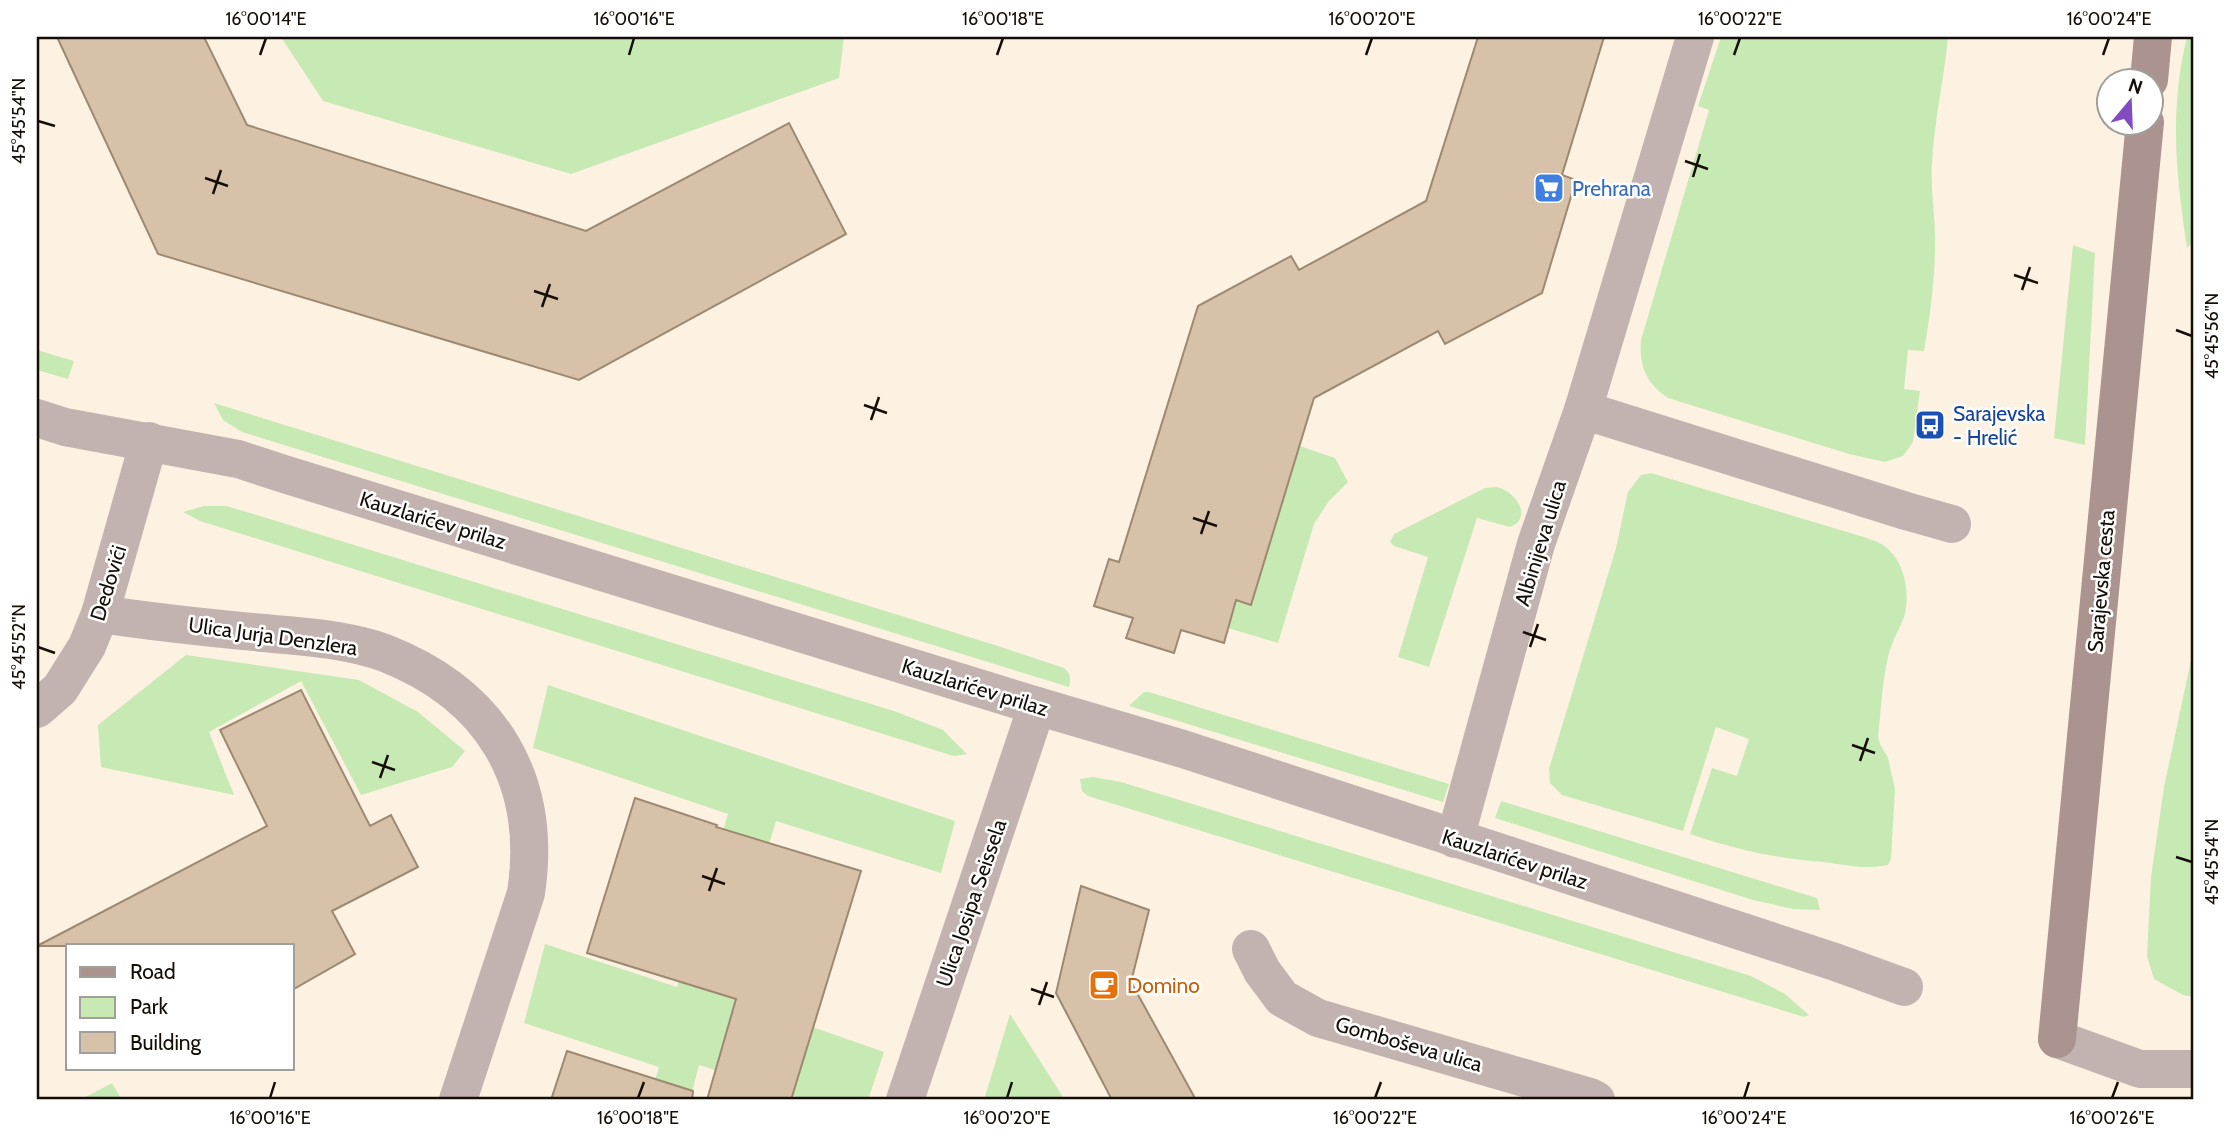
<svg xmlns="http://www.w3.org/2000/svg" width="2231" height="1137" viewBox="0 0 2231 1137" font-family="Cabin,sans-serif">
  <style>
    .green { fill: #c7e9b4 }
    .building { fill: #d7c2a9; stroke: #9d8971; stroke-width: 2 }
    .lines { fill: none; stroke-linecap: round; stroke-linejoin: round }
    .minor { stroke: #c3b3b0; stroke-width: 38 }
    .secondary { stroke: #ab948f; stroke-width: 38 }
    .ticks { fill: none; stroke: #150e06; stroke-width: 2.5 }
    .labels { text-anchor: middle; dominant-baseline: central; stroke-width: 5; stroke-linejoin: round; paint-order: stroke }
    .shop-label { font-size: 21px; fill: #366cbe; stroke: #fff; text-anchor: start }
    .transit-label { font-size: 21px; fill: #164399; stroke: #fff; text-anchor: start }
    .street-label { font-size: 21px; fill: #150e06; stroke: #fff }
    .food-label { font-size: 21px; fill: #c56008; stroke: #fff; text-anchor: start }
    .neatline { fill: none; stroke: #150e06; stroke-width: 2.5 }
    .ticks-label { font-size: 18px; text-anchor: middle; fill: #150e06 }
  </style>
  <rect width="100%" height="100%" fill="#fdf2e1"/>
  <!-- green -->
  <g class="green">
    <path d="M 281,37 L 844,37 L 839,78 L 571,174 L 323,101 Z"/>
    <path d="M 1721,37 L 1948,37 C 1944,80 1934,121 1932,164 C 1930,191 1936,218 1935,245 C 1935,280 1930,316 1924,351 L 1908,350 L 1904,389 L 1920,391 L 1913,442 L 1903,456 L 1885,462 L 1849,454 L 1668,398 C 1646,384 1639,365 1641,340 L 1709,110 L 1698,106 Z"/>
    <path d="M 2187,37 L 2194,37 L 2194,241 L 2187,248 C 2176,176 2169,109 2187,37 Z"/>
    <path d="M 2073,245 L 2095,253 L 2085,445 L 2054,438 Z"/>
    <path d="M 37,350 L 74,361 L 68,379 L 37,370 Z"/>
    <path d="M 214,403 L 998,646 L 1064,668 C 1071,674 1071,678 1069,687 L 242,432 L 223,420 Z"/>
    <path d="M 1300,446 L 1335,458 L 1348,482 L 1329,501 L 1314,524 L 1278,643 L 1228,628 L 1236,600 L 1251,604 Z"/>
    <path d="M 1651,473 L 1867,538 C 1875,541 1884,544 1890,551 C 1906,567 1910,596 1904,617 C 1899,630 1891,643 1888,657 C 1882,683 1881,711 1878,737 L 1880,744 L 1888,758 L 1895,789 L 1891,859 L 1888,865 C 1861,870 1849,865 1823,862 C 1774,858 1737,850 1690,834 L 1712,768 L 1737,776 L 1749,739 L 1716,727 L 1683,831 L 1562,795 L 1550,783 L 1549,769 L 1616,548 L 1628,492 L 1641,475 Z"/>
    <path d="M 1497,487 C 1517,492 1533,518 1510,527 L 1477,518 L 1429,667 L 1398,657 L 1428,557 L 1394,546 L 1390,542 L 1394,534 L 1485,488 Z"/>
    <path d="M 204,506 L 226,506 L 260,516 L 897,712 L 943,730 L 967,754 L 954,756 L 944,753 L 200,521 L 183,512 Z"/>
    <path d="M 2194,646 L 2194,997 L 2183,995 L 2154,979 L 2147,956 L 2151,877 L 2164,787 Z"/>
    <path d="M 186,655 L 359,680 L 418,712 L 465,751 L 452,767 L 361,795 L 301,681 L 209,732 L 234,795 L 101,767 L 98,725 Z"/>
    <path d="M 548,685 L 955,821 L 941,873 L 776,821 L 724,996 L 884,1052 L 868,1100 L 806,1100 L 699,1065 L 690,1100 L 649,1100 L 659,1067 L 524,1023 L 545,944 L 677,987 L 728,814 L 533,748 Z"/>
    <path d="M 1144,692 L 1149,692 L 1449,784 L 1443,802 L 1129,706 Z"/>
    <path d="M 1093,777 L 1121,782 L 1751,976 L 1785,994 L 1809,1015 L 1804,1017 L 1088,796 L 1082,791 L 1080,779 Z"/>
    <path d="M 1501,801 L 1817,898 L 1820,910 L 1793,909 L 1753,900 L 1495,818 Z"/>
    <path d="M 1010,1014 L 1065,1100 L 984,1100 Z"/>
    <path d="M 112,1083 L 122,1100 L 80,1100 Z"/>
  </g>
  <!-- building -->
  <g class="building">
    <path d="M 57,37 L 204,37 L 247,125 L 586,231 L 789,123 L 846,234 L 579,380 L 158,254 Z"/>
    <path d="M 1478,37 L 1604,37 L 1562,175 L 1576,180 L 1542,293 L 1445,344 L 1438,331 L 1314,398 L 1251,605 L 1236,600 L 1224,643 L 1181,630 L 1174,653 L 1126,638 L 1133,618 L 1094,606 L 1109,559 L 1119,562 L 1198,306 L 1291,256 L 1299,270 L 1426,201 Z"/>
    <path d="M 301,690 L 370,826 L 391,815 L 418,867 L 332,911 L 355,954 L 292,990 L 292,946 L 37,946 L 267,826 L 220,730 Z"/>
    <path d="M 635,798 L 717,825 L 716,827 L 861,871 L 791,1100 L 707,1100 L 736,999 L 587,953 Z"/>
    <path d="M 1081,886 L 1149,910 L 1131,982 L 1196,1100 L 1112,1100 L 1056,993 Z"/>
    <path d="M 567,1051 L 693,1091 L 692,1100 L 551,1100 Z"/>
  </g>
  <g class="lines">
    <!-- minor -->
    <g class="minor">
      <path d="M 1695,37 L 1583,410 L 1906,511 L 1952,524"/>
      <path d="M 37,418 L 65,427 L 238,459 L 284,474 L 1037,706 L 1183,749 L 1835,962 L 1904,987"/>
      <path d="M 100,614 C 154,622 209,628 264,633 C 304,637 347,639 385,653 C 492,695 543,780 526,893 L 458,1100"/>
      <path d="M 37,709 L 60,689 L 87,646 L 100,614 L 149,441"/>
      <path d="M 1455,839 L 1536,544 L 1583,410"/>
      <path d="M 1251,949 L 1262,971 L 1282,998 L 1318,1018 L 1590,1097 L 1596,1100"/>
      <path d="M 2057,1039 L 2140,1069 L 2194,1069"/>
      <path d="M 905,1100 L 1037,706"/>
    </g>
    <!-- secondary -->
    <g class="secondary">
      <path d="M 2149,80 L 2153,37"/>
      <path d="M 2057,1039 L 2145,122"/>
    </g>
  </g>
  <!-- ticks -->
  <path class="ticks" d="M 260,55 L 266,38M 629,55 L 634,38M 997,55 L 1003,38M 1366,55 L 1372,38M 1734,55 L 1740,38M 2103,55 L 2109,38M 38,121 L 55,126M 1685,161 L 1708,169M 1693,177 L 1700,154M 205,178 L 228,186M 213,194 L 221,170M 2014,275 L 2038,283M 2022,290 L 2030,267M 534,291 L 558,299M 542,307 L 550,284M 2176,330 L 2192,336M 864,405 L 887,413M 871,420 L 879,397M 1193,518 L 1217,526M 1201,534 L 1209,511M 1523,632 L 1546,640M 38,647 L 55,653M 1530,647 L 1538,624M 1852,745 L 1875,753M 1860,761 L 1868,738M 372,762 L 395,770M 380,778 L 388,755M 2176,857 L 2192,862M 702,876 L 725,884M 709,891 L 717,868M 1031,989 L 1054,997M 1039,1005 L 1047,982M 270,1098 L 275,1082M 638,1098 L 644,1082M 1007,1098 L 1012,1082M 1375,1098 L 1381,1082M 1744,1098 L 1749,1082M 2112,1098 L 2118,1082"/>
  <!-- icons -->
  <defs>
    <g id="supermarket-square" transform="scale(1.575)"><rect x="-9" y="-9" width="18" height="18" rx="4" fill="#3f7fe0" stroke="#fff"/><path d="M-6-5.5h2.5l.6 2H6L4.5 2H-2.5L-4.4-4H-6ZM-1.5 3.2a1.3 1.3 0 1 0 .1 0ZM3 3.2a1.3 1.3 0 1 0 .1 0Z" fill="#fff"/></g>
    <g id="bus-square" transform="scale(1.575)"><rect x="-9" y="-9" width="18" height="18" rx="4" fill="#1a4fb4" stroke="#fff"/><path d="M-5-6H5V4H4V6H2V4H-2V6H-4V4H-5ZM-3.5-4V0h7V-4ZM-3.5 1.2v1.5H-2V1.2ZM2 1.2v1.5H3.5V1.2Z" fill="#fff"/></g>
    <g id="cafe-square" transform="scale(1.575)"><rect x="-9" y="-9" width="18" height="18" rx="4" fill="#e8710a" stroke="#fff"/><path d="M-5.5-4.5H6V0H3Q3 3.5 0 3.5H-2.5Q-5.5 3.5-5.5 0ZM3-3.2v2h1.7v-2ZM-6 4.5H4V6H-6Z" fill="#fff"/></g>
  </defs>
  <g fill-rule="evenodd">
    <use href="#supermarket-square" x="1549" y="188"/>
    <use href="#bus-square" x="1930" y="425"/>
    <use href="#cafe-square" x="1104" y="985"/>
  </g>
  <g class="labels">
    <!-- shop labels -->
    <g class="shop-label">
      <text x="1572" y="188">Prehrana</text>
    </g>
    <!-- transit labels -->
    <g class="transit-label">
      <text x="1953" y="413">Sarajevska<tspan x="1953" dy="24">- Hrelić</tspan></text>
    </g>
    <!-- street labels -->
    <g class="street-label">
      <text transform="translate(433 520) rotate(17)">Kauzlarićev prilaz</text>
      <text transform="translate(1540 543) rotate(-73)">Albinijeva ulica</text>
      <text transform="translate(2101 581) rotate(-85)">Sarajevska cesta</text>
      <text transform="translate(108 583) rotate(-73)">Dedovići</text>
      <text transform="translate(273 636) rotate(8)">Ulica Jurja Denzlera</text>
      <text transform="translate(975 687) rotate(17)">Kauzlarićev prilaz</text>
      <text transform="translate(1515 859) rotate(18)">Kauzlarićev prilaz</text>
      <text transform="translate(971 903) rotate(-71)">Ulica Josipa Seissela</text>
      <text transform="translate(1409 1044) rotate(16)">Gomboševa ulica</text>
    </g>
    <!-- food labels -->
    <g class="food-label">
      <text x="1127" y="985">Domino</text>
    </g>
  </g>
  <!-- border -->
  <rect width="2231" height="1137" fill="none" stroke="#ffffff" stroke-width="77"/>
  <!-- legend -->
  <rect x="66" y="944" width="228" height="126" fill="#ffffff" stroke="#a19f9b" stroke-width="2"/>
  <rect x="80" y="967" width="35" height="10" fill="#ab948f" stroke="#a19f9b" stroke-width="2"/>
  <text x="130" y="979" font-size="21" fill="#150e06">Road</text>
  <rect x="80" y="997" width="35" height="21" fill="#c7e9b4" stroke="#a19f9b" stroke-width="2"/>
  <text x="130" y="1014" font-size="21" fill="#150e06">Park</text>
  <rect x="80" y="1032" width="35" height="21" fill="#d7c2a9" stroke="#a19f9b" stroke-width="2"/>
  <text x="130" y="1050" font-size="21" fill="#150e06">Building</text>
  <!-- north arrow -->
  <g transform="translate(2130 102) rotate(19)"><circle r="33" fill="#ffffff" stroke="#a19f9b" stroke-width="2"/>
  <path d="M0-5L12 26L0 18L-12 26Z" fill="#834bc2"/>
  <text y="-10" font-size="19" font-weight="bold" text-anchor="middle" fill="#150e06">N</text>
  </g>
  <rect x="38" y="38" width="2154" height="1060" class="neatline"/>
  <g class="ticks-label">
    <text x="266" y="25">16°00'14"E</text>
    <text x="634" y="25">16°00'16"E</text>
    <text x="1003" y="25">16°00'18"E</text>
    <text x="1372" y="25">16°00'20"E</text>
    <text x="1740" y="25">16°00'22"E</text>
    <text x="2109" y="25">16°00'24"E</text>
    <text transform="translate(19 121) rotate(-90)" y="6">45°45'54"N</text>
    <text transform="translate(2212 336) rotate(-90)" y="6">45°45'56"N</text>
    <text transform="translate(19 647) rotate(-90)" y="6">45°45'52"N</text>
    <text transform="translate(2212 862) rotate(-90)" y="6">45°45'54"N</text>
    <text x="270" y="1124">16°00'16"E</text>
    <text x="638" y="1124">16°00'18"E</text>
    <text x="1007" y="1124">16°00'20"E</text>
    <text x="1375" y="1124">16°00'22"E</text>
    <text x="1744" y="1124">16°00'24"E</text>
    <text x="2112" y="1124">16°00'26"E</text>
  </g>
</svg>
